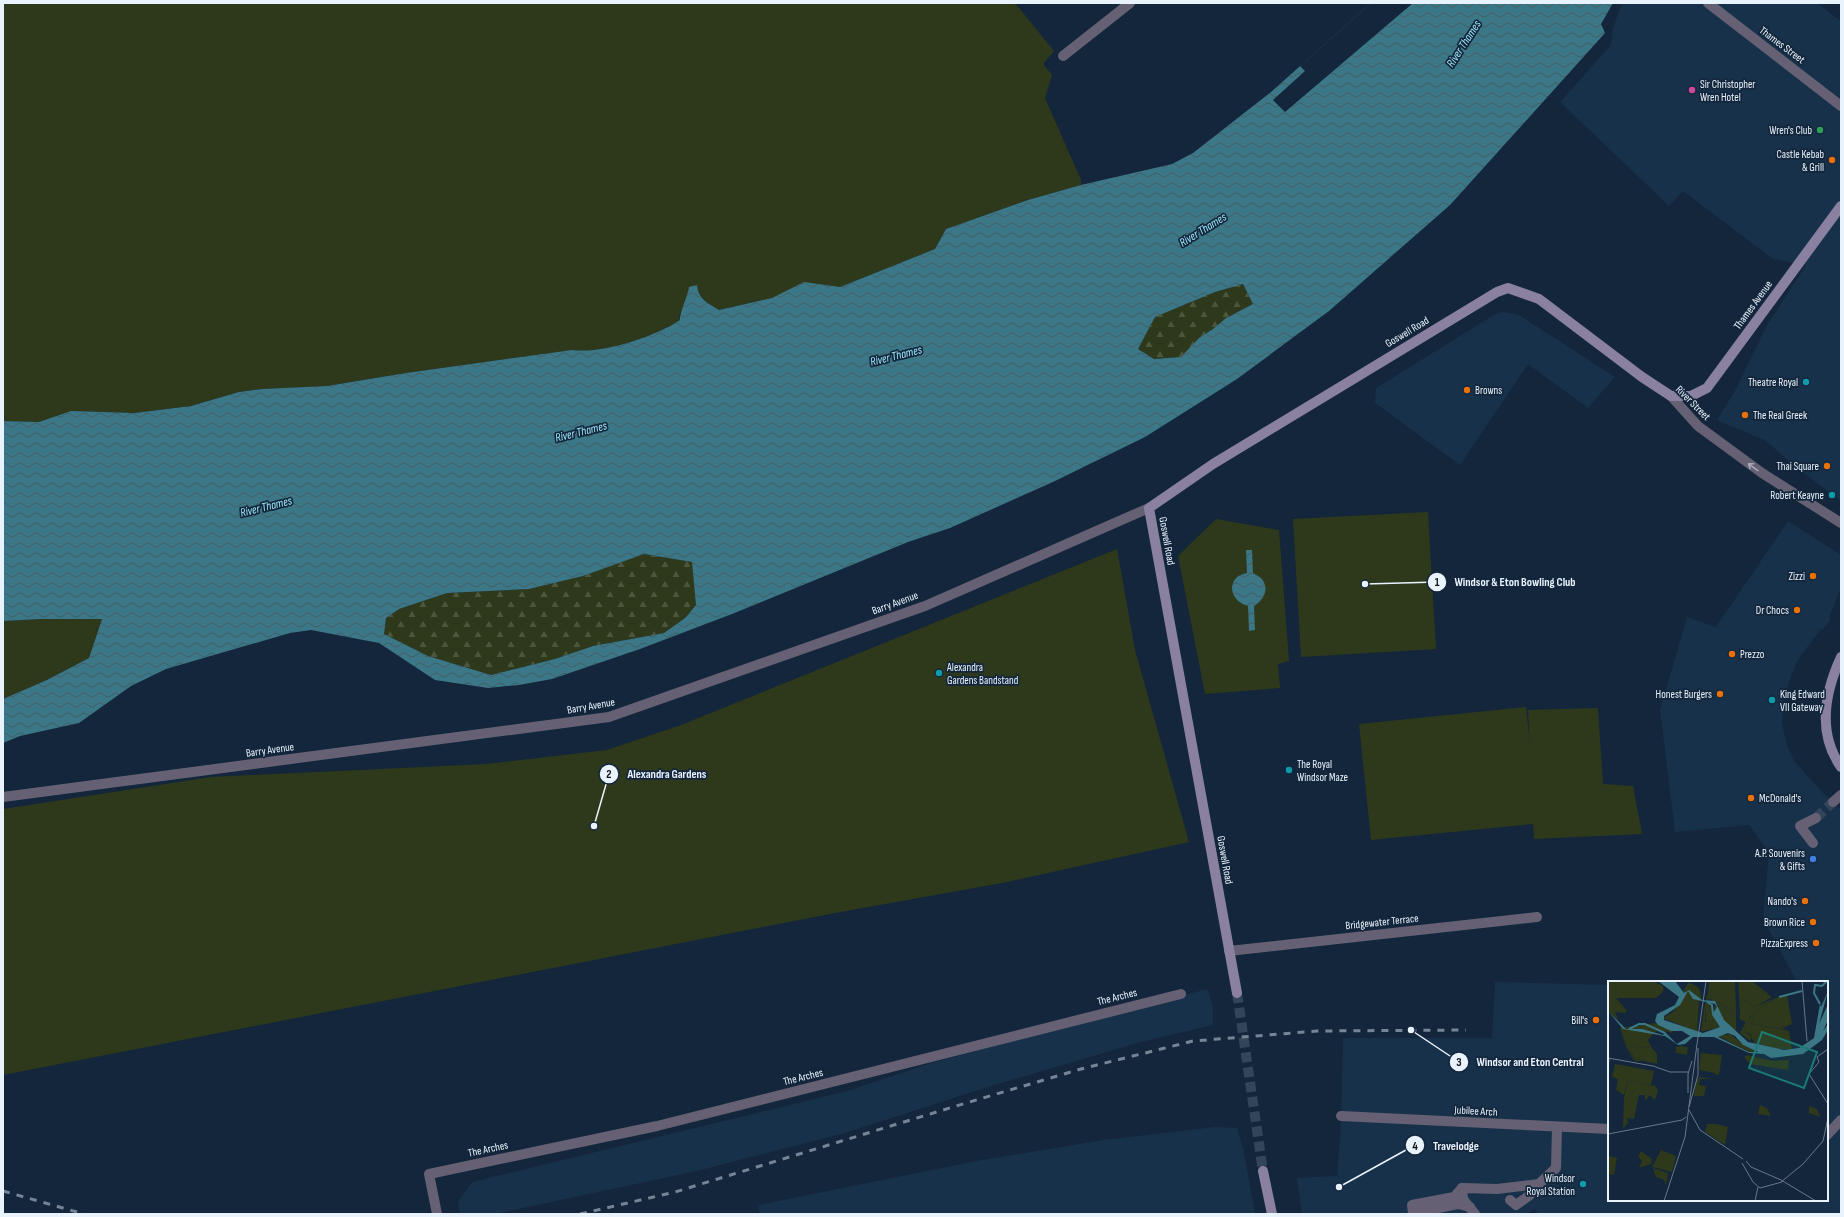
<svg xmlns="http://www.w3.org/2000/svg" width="1844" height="1217" viewBox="0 0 1844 1217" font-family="'Sofia Sans Condensed',sans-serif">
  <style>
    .built { fill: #18314a }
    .green { fill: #2e391b }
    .forest { fill: url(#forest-firs) }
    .water { fill: url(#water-waves); fill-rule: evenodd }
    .pier { fill: #13263b }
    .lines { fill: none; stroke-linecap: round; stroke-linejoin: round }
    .street-tunnel { stroke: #334558; stroke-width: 10; stroke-dasharray: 10 5; stroke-linecap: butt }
    .secondary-tunnel { stroke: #334558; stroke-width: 10; stroke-dasharray: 10 5; stroke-linecap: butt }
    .street { stroke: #656073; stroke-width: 10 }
    .secondary { stroke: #89819f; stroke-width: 10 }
    .rail { stroke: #768595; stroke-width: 3; stroke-dasharray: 7 7; stroke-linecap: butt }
    .oneway { stroke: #a7aab8 }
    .hotel-dot { fill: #d1479c; stroke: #13263b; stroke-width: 1.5 }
    .leisure-dot { fill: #2e9e5b; stroke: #13263b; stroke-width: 1.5 }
    .food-dot { fill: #e8710a; stroke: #13263b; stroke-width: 1.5 }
    .culture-dot { fill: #0f9aa8; stroke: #13263b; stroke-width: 1.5 }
    .shop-dot { fill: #3f7fe0; stroke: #13263b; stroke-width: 1.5 }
    .labels { text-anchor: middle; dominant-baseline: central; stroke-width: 3.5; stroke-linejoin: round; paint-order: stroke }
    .street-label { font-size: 11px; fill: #e9f3fe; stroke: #13263b }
    .poi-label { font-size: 11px; fill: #e9f3fe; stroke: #13263b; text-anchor: end }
    .water-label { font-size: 12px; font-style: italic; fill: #9ee8fb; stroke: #13263b }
    .inset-river { fill: none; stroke: #3b7786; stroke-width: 2 }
    .inset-road { fill: none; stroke: #697889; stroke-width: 1 }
    .view { fill: #1a7c75; fill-opacity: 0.15; stroke: #1a7c75; stroke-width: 2 }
    .inset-edge { fill: none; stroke: #e9f3fe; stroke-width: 2 }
    .leader { fill: none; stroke: #e9f3fe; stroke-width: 1.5 }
    .callout-dot { fill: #e9f3fe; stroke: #13263b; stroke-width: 1.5 }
    .mark-label { font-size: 12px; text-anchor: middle; font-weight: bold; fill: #111 }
    .callout-label { font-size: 12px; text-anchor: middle; font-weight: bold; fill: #e9f3fe; stroke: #13263b; stroke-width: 3.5; stroke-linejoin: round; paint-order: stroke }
  </style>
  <defs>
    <pattern id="forest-firs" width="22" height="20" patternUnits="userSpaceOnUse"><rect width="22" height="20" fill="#2e391b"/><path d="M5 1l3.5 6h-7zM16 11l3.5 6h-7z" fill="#4c563d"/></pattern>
    <pattern id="water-waves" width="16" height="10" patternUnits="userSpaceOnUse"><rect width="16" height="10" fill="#3b7786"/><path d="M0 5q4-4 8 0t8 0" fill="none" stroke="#415e66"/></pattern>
  </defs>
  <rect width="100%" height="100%" fill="#13263b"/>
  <!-- built -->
  <g class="built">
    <path d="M 1622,3 L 1817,3 L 1841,21 L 1841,501 L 1792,464 L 1766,441 L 1717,420 L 1736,389 L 1766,327 L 1806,265 L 1773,259 L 1683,191 L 1669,206 L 1560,102 L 1611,45 L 1613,28 Z"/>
    <path d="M 1503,312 L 1519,315 L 1615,377 L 1588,408 L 1528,364 L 1460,465 L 1375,403 L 1376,388 L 1494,315 Z"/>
    <path d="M 1788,521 L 1841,555 L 1841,588 L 1829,617 L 1831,618 L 1823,630 L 1821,629 L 1799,658 L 1794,669 L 1784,696 L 1782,723 L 1787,746 L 1795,762 L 1822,792 L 1841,809 L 1841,1214 L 1539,1214 L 1534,1209 L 1527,1214 L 1302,1214 L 1297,1178 L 1337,1176 L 1341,1124 L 1343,1038 L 1492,1038 L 1495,982 L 1609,985 L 1609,1200 L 1827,1200 L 1827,982 L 1797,982 L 1763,919 L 1769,853 L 1749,825 L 1675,832 L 1660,710 L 1687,617 L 1716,627 Z"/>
    <path d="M 1207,989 L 1213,1006 L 1213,1025 L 1141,1042 L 991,1086 L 845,1133 L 697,1171 L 495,1214 L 460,1214 L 458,1202 L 472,1182 L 847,1091 L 928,1064 Z"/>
    <path d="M 1215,1127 L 1237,1128 L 1244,1152 L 1255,1214 L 760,1214 L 758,1205 L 976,1161 L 1103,1140 Z"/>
  </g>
  <!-- green -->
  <g class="green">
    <path d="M 3,3 L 1015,3 L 1054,51 L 1043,64 L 1052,75 L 1045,98 L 1081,180 L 1081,185 L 1028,200 L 946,229 L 935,249 L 840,287 L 804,283 L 772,298 L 719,310 C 707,303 699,299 696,285 L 689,288 L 686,302 L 679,316 L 680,320 C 654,336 603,355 572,350 L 406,373 L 327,386 L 262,389 L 239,392 L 191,406 L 135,413 L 71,411 L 39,422 L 3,421 Z"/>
    <path d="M 1428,512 L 1436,649 L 1301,657 L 1293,519 Z"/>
    <path d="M 1216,519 L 1279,530 L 1289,661 L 1278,664 L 1280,688 L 1205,694 L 1178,556 Z"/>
    <path d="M 1117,549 L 1135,650 L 1189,842 L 1002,883 L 835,913 L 3,1075 L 3,809 L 211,777 L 486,764 L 607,750 L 681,725 Z"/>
    <path d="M 41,619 L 102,619 L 89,658 L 47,680 L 3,699 L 3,621 Z"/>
    <path d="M 1526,707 L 1530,745 L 1528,710 L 1598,708 L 1603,784 L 1633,786 L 1642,834 L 1534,839 L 1533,824 L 1371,840 L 1359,724 Z"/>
  </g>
  <!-- forest -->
  <g class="forest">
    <path d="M 1243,284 L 1253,304 L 1226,318 L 1213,329 L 1199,338 L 1182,357 L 1154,359 L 1138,349 L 1155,317 L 1215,292 Z"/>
    <path d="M 644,554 L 693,562 L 696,605 L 685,618 L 664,633 L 593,646 L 555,659 L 491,675 L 428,656 L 384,634 L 386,618 L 399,609 L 447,593 L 529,589 L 583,576 Z"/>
  </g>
  <!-- water -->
  <g class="water">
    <path d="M 1371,3 L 1613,3 L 1601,24 L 1605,33 L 1450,205 L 1329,311 L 1237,379 L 1145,437 L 1055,481 L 950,528 L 908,542 L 732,614 L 640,649 L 552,679 L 519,685 L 488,688 L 435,680 L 379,643 L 311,630 L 290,633 L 166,669 L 131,686 L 79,723 L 20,736 L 3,743 L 3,699 L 47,680 L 89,658 L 102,619 L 41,619 L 3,621 L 3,421 L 39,422 L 71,411 L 135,413 L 191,406 L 239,392 L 262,389 L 327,386 L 406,373 L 572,350 C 603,354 654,337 680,320 C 679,315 688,295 689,287 L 697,285 C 698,299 708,303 719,310 L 772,298 L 804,282 L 840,287 L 935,249 L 946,229 L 1028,200 L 1081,185 L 1172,164 L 1193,153 L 1271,92 ZM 1243,284 L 1253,304 L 1226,318 L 1213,329 L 1199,338 L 1181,357 L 1154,359 L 1138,349 L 1155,317 L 1215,292 ZM 644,554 L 692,562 L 696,605 L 685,618 L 664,633 L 593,646 L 555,659 L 491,675 L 428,656 L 384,634 L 386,618 L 399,609 L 447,593 L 529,589 L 583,576 Z"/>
    <path d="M 1246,550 L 1252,550 L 1253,573 C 1270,580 1269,597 1254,606 L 1255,630 L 1249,631 L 1248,606 C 1229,601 1225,577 1247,573 Z"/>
  </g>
  <!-- pier -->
  <path class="pier" d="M 1371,3 L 1413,3 L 1285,112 L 1273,100 L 1305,71 L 1300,66 Z"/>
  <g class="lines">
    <!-- street-tunnel -->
    <path class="street-tunnel" d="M 1816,818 L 1833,802"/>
    <!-- secondary-tunnel -->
    <path class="secondary-tunnel" d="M 1237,993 L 1263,1171"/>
    <!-- street -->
    <g class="street">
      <path d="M 1708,3 L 1841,106"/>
      <path d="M 1063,56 L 1130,3"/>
      <path d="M 1671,396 L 1698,426 L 1762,473 L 1841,523"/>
      <path d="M 3,797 L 609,717 L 925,606 L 1149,508"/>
      <path d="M 1833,802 L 1841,795"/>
      <path d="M 1813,843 L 1800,826 L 1816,818"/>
      <path d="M 1229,951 L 1537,917"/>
      <path d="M 1341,1116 L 1609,1129"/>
      <path d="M 1827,1135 L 1841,1120"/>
      <path d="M 1462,1188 L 1463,1199 L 1475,1214"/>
      <path d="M 1510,1200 L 1516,1205 L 1530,1195"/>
      <path d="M 1470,1207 L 1458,1204 L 1413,1213 L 1412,1205 L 1454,1197 L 1462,1188 L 1497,1189 L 1539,1184 L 1556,1168 L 1557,1127"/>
      <path d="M 437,1214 L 429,1174 L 657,1126 L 1181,994"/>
    </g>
    <!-- secondary -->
    <g class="secondary">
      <path d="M 1841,657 C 1825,692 1817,733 1841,767"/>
      <path d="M 1237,993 L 1149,508 L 1213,464 L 1497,292 L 1508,288 L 1539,299 L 1642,377 L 1671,396 L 1691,396 L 1707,388 L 1841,206"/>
      <path d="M 1263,1171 L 1272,1214"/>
    </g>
    <!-- rail -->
    <g class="rail">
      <path d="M 3,1191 L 84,1214"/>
      <path d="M 580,1214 L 675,1192 L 966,1103 L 1081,1069 L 1193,1041 L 1317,1031 L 1466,1030"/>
    </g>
  </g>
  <!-- one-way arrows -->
  <defs><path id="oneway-shaft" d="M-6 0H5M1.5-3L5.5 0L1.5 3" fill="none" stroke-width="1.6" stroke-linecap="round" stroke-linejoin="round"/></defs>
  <use class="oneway" href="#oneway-shaft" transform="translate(1753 467) rotate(-144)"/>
  <!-- markers -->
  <circle class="hotel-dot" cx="1692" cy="90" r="4"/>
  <circle class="leisure-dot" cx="1820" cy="130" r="4"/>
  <g class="food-dot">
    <circle cx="1832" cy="160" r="4"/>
    <circle cx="1467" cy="390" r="4"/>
    <circle cx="1745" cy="415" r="4"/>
    <circle cx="1827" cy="466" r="4"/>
    <circle cx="1813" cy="576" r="4"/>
    <circle cx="1797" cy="610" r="4"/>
    <circle cx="1732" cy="654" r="4"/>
    <circle cx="1720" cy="694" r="4"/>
    <circle cx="1751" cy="798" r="4"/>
    <circle cx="1805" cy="901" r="4"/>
    <circle cx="1813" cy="922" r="4"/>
    <circle cx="1816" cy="943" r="4"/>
    <circle cx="1596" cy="1020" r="4"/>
  </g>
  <g class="culture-dot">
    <circle cx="1806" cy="382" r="4"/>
    <circle cx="1832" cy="495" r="4"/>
    <circle cx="939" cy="673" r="4"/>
    <circle cx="1772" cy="700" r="4"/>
    <circle cx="1289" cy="770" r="4"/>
    <circle cx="1583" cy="1184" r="4"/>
  </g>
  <circle class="shop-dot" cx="1813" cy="859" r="4"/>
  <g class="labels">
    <!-- street labels -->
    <g class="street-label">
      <text transform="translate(1782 45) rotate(37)">Thames Street</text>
      <text transform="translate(1753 305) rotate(-54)">Thames Avenue</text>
      <text transform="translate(1407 332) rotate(-31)">Goswell Road</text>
      <text transform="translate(1693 403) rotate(45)">River Street</text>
      <text transform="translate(1167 541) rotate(80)">Goswell Road</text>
      <text transform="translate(895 603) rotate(-20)">Barry Avenue</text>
      <text transform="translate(591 706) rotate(-10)">Barry Avenue</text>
      <text transform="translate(270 750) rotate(-8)">Barry Avenue</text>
      <text transform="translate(1225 860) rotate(80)">Goswell Road</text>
      <text transform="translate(1382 922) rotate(-6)">Bridgewater Terrace</text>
      <text transform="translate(1117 997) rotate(-14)">The Arches</text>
      <text transform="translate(803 1077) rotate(-14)">The Arches</text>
      <text transform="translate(1476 1111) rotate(3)">Jubilee Arch</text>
      <text transform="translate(488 1149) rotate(-12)">The Arches</text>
    </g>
    <!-- poi labels -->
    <g class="poi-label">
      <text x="1700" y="84" text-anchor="start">Sir Christopher<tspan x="1700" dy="13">Wren Hotel</tspan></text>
      <text x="1812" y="130">Wren's Club</text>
      <text x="1824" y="154">Castle Kebab<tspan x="1824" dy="13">&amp; Grill</tspan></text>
      <text x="1798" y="382">Theatre Royal</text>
      <text x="1475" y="390" text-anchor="start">Browns</text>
      <text x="1753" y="415" text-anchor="start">The Real Greek</text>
      <text x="1819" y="466">Thai Square</text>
      <text x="1824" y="495">Robert Keayne</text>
      <text x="1805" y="576">Zizzi</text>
      <text x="1789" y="610">Dr Chocs</text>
      <text x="1740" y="654" text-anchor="start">Prezzo</text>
      <text x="947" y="667" text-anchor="start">Alexandra<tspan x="947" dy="13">Gardens Bandstand</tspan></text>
      <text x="1712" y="694">Honest Burgers</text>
      <text x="1780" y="694" text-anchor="start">King Edward<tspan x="1780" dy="13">VII Gateway</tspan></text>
      <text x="1297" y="764" text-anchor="start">The Royal<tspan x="1297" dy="13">Windsor Maze</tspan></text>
      <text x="1759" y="798" text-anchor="start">McDonald's</text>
      <text x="1805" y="853">A.P. Souvenirs<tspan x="1805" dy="13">&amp; Gifts</tspan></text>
      <text x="1797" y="901">Nando's</text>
      <text x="1805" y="922">Brown Rice</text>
      <text x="1808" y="943">PizzaExpress</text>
      <text x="1588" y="1020">Bill's</text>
      <text x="1575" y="1178">Windsor<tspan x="1575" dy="13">Royal Station</tspan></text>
    </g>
    <!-- water labels -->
    <g class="water-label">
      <text transform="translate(1464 44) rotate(-57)">River Thames</text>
      <text transform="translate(1203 230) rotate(-32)">River Thames</text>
      <text transform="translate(896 356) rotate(-14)">River Thames</text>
      <text transform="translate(581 432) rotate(-14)">River Thames</text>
      <text transform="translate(266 507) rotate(-14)">River Thames</text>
    </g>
  </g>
  <!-- overview -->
  <g transform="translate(1608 981)">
    <rect width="220" height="220" fill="#13263b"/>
    <path d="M 0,0 L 45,0 L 55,5 L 55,11 L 48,17 L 8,17 L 19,30 L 17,32 L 7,31 L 11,40 L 0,30 ZM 101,0 L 127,0 L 128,28 L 123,29 L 100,15 ZM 130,0 L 144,0 L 132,19 L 148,28 L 141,38 L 132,33 ZM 81,1 L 91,7 L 94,19 L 91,20 L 89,51 L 55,37 L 66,30 L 77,14 L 75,10 ZM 141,4 L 164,16 L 147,26 L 134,17 ZM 179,14 L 184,43 L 177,46 L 143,40 L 152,27 L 168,17 ZM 101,24 L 107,39 L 98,41 L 98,25 ZM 114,27 L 128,34 L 128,50 L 115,45 L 93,51 L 97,45 L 102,44 L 103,48 L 113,40 L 108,35 L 109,31 L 121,44 ZM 141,42 L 181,50 L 184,68 L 169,68 L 146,62 L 143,54 L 136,50 ZM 122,53 L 138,66 L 150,70 L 141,71 L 110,55 ZM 19,65 L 44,67 L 49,73 L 49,83 L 27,78 ZM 140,74 L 164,80 L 181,79 L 180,89 L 142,83 L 136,76 ZM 7,83 L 46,90 L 43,104 L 20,99 L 16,114 L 13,112 L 8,109 L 10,98 L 4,96 ZM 33,170 L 44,178 L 43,183 L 31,187 L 34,180 L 30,176 ZM 0,175 L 9,177 L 6,194 L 0,193 ZM 45,187 L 60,192 L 58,204 L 56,199 L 48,196 Z" fill="#2e391b"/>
    <path d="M 144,0 L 164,16 L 141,4 L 135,18 L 147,26 L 167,17 L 152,27 L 143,40 L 171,44 L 179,49 L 141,42 L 136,50 L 144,56 L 142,60 L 132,52 L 138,41 L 131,38 L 132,33 L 142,38 L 147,28 L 132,19 L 140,3 ZM 99,14 L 114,24 L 123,29 L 128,28 L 128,34 L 114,27 L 122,45 L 117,44 L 109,31 L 108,35 L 114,44 L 103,48 L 99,44 L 93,50 L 97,22 L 104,21 L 106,32 L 107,23 L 110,27 L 111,25 L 103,18 L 98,19 ZM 98,25 L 101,25 L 107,39 L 97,41 ZM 47,42 L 65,50 L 63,52 L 52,49 L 19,65 L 26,78 L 37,80 L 26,80 L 18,65 L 12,47 Z" fill="#2e391b" fill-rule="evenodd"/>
    <path d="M 72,65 L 80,66 L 79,74 L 68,72 L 68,66 Z" fill="#2e391b"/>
    <path d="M 28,46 L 45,53 L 40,59 L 44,67 L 20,65 L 26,80 L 18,65 L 17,51 ZM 93,72 L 114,74 L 111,94 L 108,93 L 108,96 L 107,92 L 91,89 ZM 92,96 L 105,98 L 92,98 L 91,104 L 98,105 L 96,115 L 86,115 L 88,100 ZM 20,99 L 47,105 L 50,109 L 47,119 L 42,114 L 37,120 L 37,114 L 31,114 L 26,138 L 19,137 L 20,142 L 15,148 L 16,117 ZM 152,124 L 159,127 L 163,135 L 150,133 ZM 201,125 L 209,128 L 212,136 L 201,132 ZM 99,143 L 108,143 L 120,146 L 117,164 L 97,151 ZM 53,169 L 68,175 L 64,191 L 44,186 Z" fill="#2e391b"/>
    <path d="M 50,0 L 67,0 L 76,12 L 81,9 L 94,19 L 107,20 L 116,39 L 140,61 L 176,69 L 191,67 L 206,57 L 212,23 L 213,26 L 220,10 L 211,43 L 220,23 L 220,39 L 215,50 L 220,43 L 220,49 L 214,59 L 195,73 L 163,77 L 156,73 L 141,72 L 106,56 L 85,56 L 77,63 L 70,64 L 57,55 L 15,48 L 0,30 L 18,48 L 34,48 L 55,54 L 57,51 L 69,63 L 82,55 L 74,50 L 63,50 L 50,44 L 47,40 L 49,33 L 67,24 L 71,16 ZM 80,10 L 85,18 L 107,23 L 109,26 L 104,34 L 112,46 L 95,52 L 56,39 L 56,35 L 72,24 ZM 120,52 L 127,55 L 135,64 L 150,71 L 141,71 L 110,56 Z" fill="#3b7786" fill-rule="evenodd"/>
    <path class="inset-river" d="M 171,16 L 194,10M 99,21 L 104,24 L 105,33M 212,23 L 206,12 L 207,4 L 214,5 L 219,0M 21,48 L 31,43 L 37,43 L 57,52"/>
    <path class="inset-road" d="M 194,0 L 199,60M 89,63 L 98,0M 220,68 L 209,76 L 211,81 L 201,93 L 220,123M 0,77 L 45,85 L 62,91 L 81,91M 0,89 L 1,77M 80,112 L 80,93 L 84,80M 81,126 L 90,94 L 90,67M 81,129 L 92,149 L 135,178M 0,153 L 74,139 L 78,136M 138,180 L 143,186 L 173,199 L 208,220M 134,182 L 145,201 L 152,207 L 174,201M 173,201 L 195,183 L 215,160 L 220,137M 56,220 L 77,156 L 89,63M 147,220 L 150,206"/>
    <path class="view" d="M 154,51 L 209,71 L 196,107 L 141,87 Z"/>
    <rect width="220" height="220" class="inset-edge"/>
  </g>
  <!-- callouts -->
  <path class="leader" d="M1365 584L1437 582M594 826L609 774M1411 1030L1459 1062M1339 1187L1415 1145"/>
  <g class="callout-dot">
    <circle cx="1365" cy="584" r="4"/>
    <circle cx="594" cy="826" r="4"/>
    <circle cx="1411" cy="1030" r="4"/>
    <circle cx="1339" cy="1187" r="4"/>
    <circle cx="1437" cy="582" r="10"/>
    <circle cx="609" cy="774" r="10"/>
    <circle cx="1459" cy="1062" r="10"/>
    <circle cx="1415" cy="1145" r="10"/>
  </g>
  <g class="mark-label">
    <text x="1437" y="586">1</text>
    <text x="609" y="778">2</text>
    <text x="1459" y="1066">3</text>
    <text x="1415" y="1150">4</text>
  </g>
  <g class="callout-label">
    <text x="1515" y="586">Windsor &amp; Eton Bowling Club</text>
    <text x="667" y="778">Alexandra Gardens</text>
    <text x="1530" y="1066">Windsor and Eton Central</text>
    <text x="1456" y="1150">Travelodge</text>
  </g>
  <!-- border -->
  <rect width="1844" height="1217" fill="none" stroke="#e9f3fe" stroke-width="8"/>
</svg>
